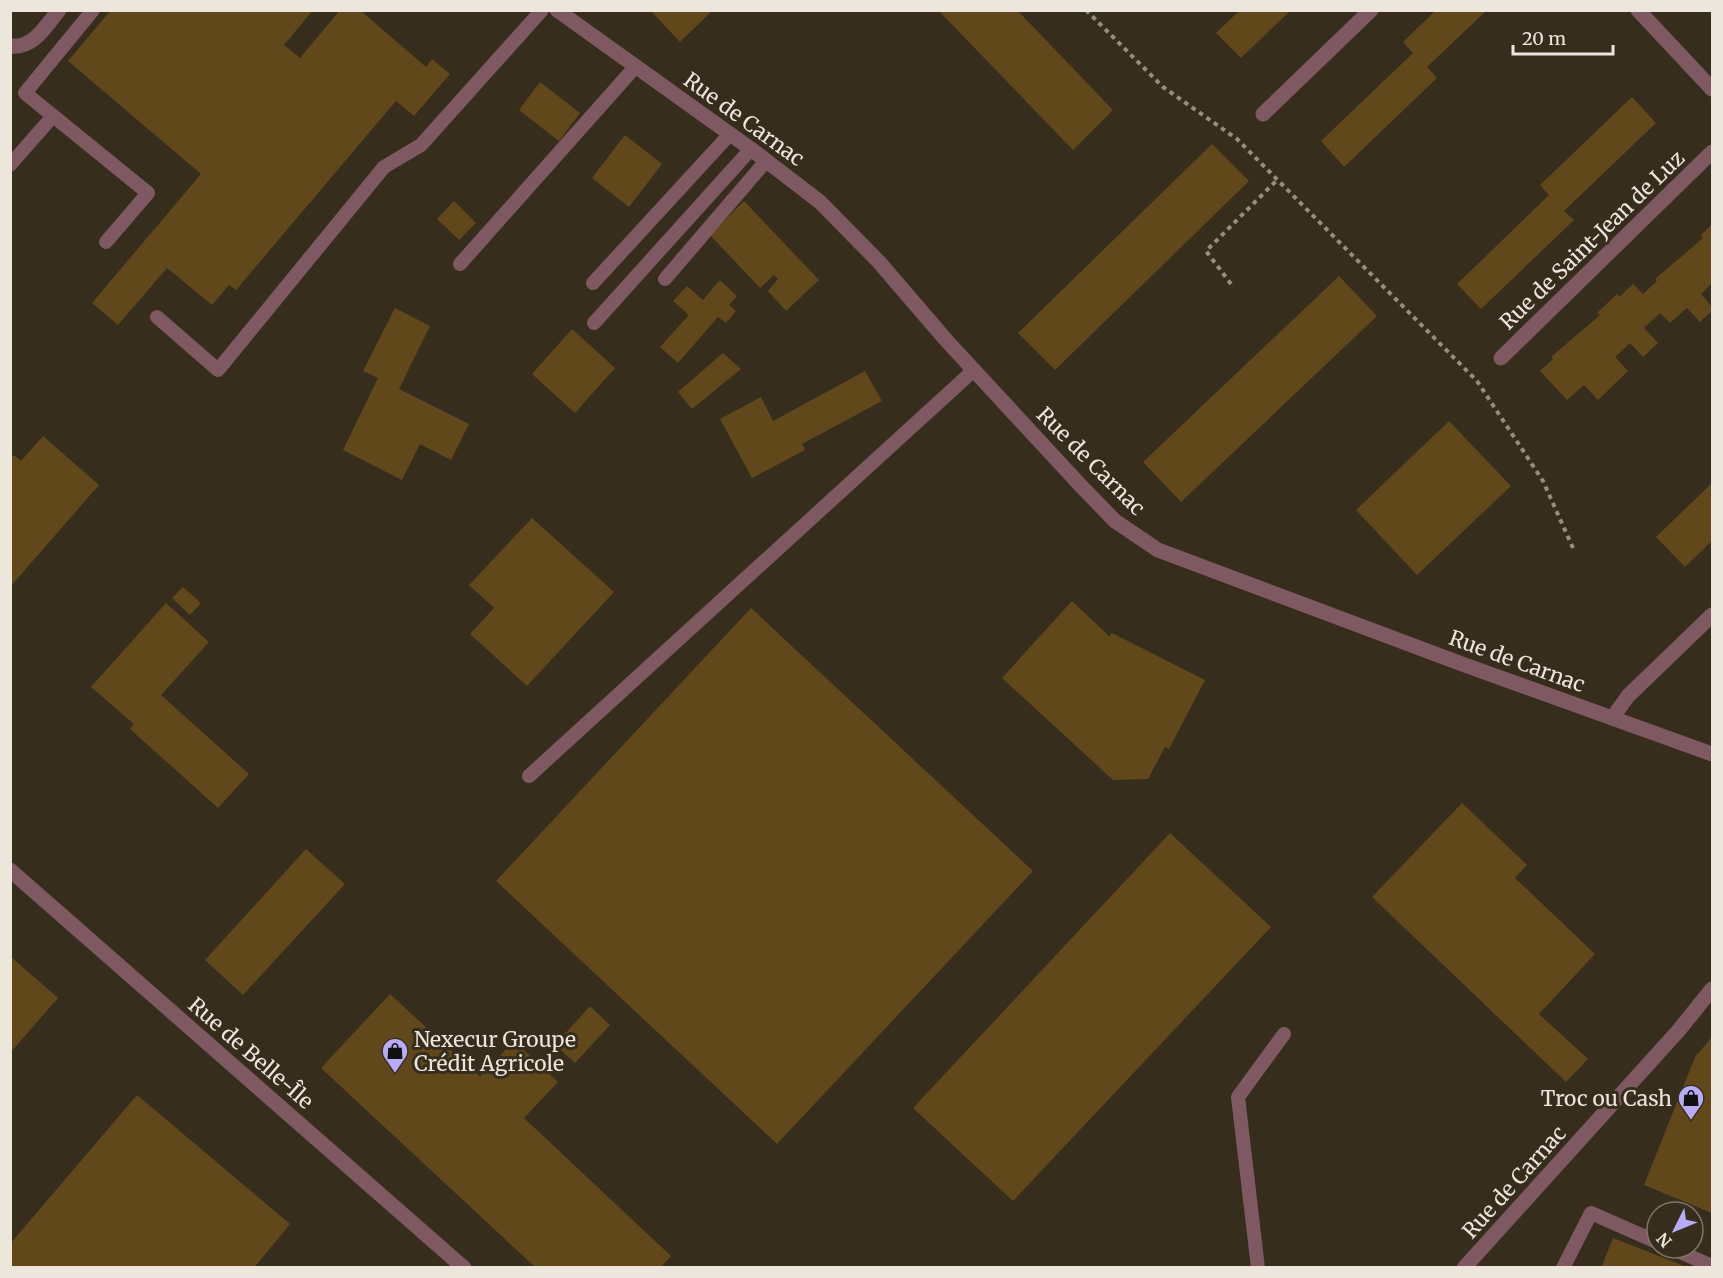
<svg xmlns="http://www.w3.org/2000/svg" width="1723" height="1278" viewBox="0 0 1723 1278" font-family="Merriweather,serif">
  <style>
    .building { fill: #60481b }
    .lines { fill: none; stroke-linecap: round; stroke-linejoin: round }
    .path { stroke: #958e81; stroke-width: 4; stroke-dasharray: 4.5 4.5; stroke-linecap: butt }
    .lane { stroke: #7f5962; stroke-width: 14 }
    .street { stroke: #7f5962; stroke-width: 15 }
    .labels { text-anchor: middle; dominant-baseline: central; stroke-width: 6; stroke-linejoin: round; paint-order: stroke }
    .street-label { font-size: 21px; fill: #ece6dc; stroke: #362d1d }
    .poi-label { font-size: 21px; fill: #ece6dc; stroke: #362d1d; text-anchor: start }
  </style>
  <rect width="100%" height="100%" fill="#362d1d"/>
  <!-- building -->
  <g class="building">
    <path d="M 111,10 L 313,10 L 284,45 L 300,58 L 340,10 L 360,10 L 426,67 L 432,59 L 450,74 L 414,116 L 396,101 L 236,290 L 229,285 L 212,305 L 167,268 L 118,325 L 92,303 L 201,174 L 68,61 Z"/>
    <path d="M 650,10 L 713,10 L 680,42 Z"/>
    <path d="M 938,10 L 1017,10 L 1113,110 L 1073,150 Z"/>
    <path d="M 1240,10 L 1291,10 L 1241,58 L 1216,33 Z"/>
    <path d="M 1436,10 L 1487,10 L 1427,67 L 1437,78 L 1344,167 L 1321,141 L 1413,53 L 1403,42 Z"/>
    <path d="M 540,82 L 580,113 L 559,141 L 519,110 Z"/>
    <path d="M 1632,97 L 1656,123 L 1564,211 L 1574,220 L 1481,309 L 1457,284 L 1549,195 L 1540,185 Z"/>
    <path d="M 625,135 L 662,164 L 629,207 L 592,178 Z"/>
    <path d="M 1212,144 L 1249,181 L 1055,370 L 1018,333 Z"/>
    <path d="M 454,201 L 476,223 L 459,240 L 437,219 Z"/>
    <path d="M 744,201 L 819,280 L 786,311 L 768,291 L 778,279 L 774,275 L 760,288 L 710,235 Z"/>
    <path d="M 1712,224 L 1712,283 L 1701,294 L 1712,307 L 1712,311 L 1700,322 L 1687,308 L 1670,323 L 1660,313 L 1644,328 L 1658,343 L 1643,357 L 1630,343 L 1615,357 L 1628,371 L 1598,400 L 1584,385 L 1567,400 L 1540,371 L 1553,359 L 1551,357 L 1600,315 L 1597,313 L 1617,294 L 1619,297 L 1633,284 L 1643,294 L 1657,281 L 1655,279 L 1703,238 L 1701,235 Z"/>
    <path d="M 1339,276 L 1377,316 L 1181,502 L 1143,462 Z"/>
    <path d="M 720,280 L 737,296 L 729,305 L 736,311 L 726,323 L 718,317 L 678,363 L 660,347 L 689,315 L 673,301 L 687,286 L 703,300 Z"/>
    <path d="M 395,308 L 430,326 L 399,389 L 469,424 L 451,460 L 420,444 L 402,480 L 343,450 L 378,378 L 363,371 Z"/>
    <path d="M 572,329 L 615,368 L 575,413 L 532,374 Z"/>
    <path d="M 723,353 L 741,369 L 692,409 L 678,392 Z"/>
    <path d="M 865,371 L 882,401 L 802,444 L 805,450 L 752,478 L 720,419 L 761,397 L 773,421 Z"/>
    <path d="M 1449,421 L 1511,486 L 1417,575 L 1356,510 Z"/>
    <path d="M 43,436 L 99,485 L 10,587 L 10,458 L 14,455 L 21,461 Z"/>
    <path d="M 1712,483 L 1712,541 L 1685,567 L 1656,537 Z"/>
    <path d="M 532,518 L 614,592 L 527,686 L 470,634 L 494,608 L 469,585 Z"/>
    <path d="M 183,587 L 201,603 L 190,615 L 172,598 Z"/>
    <path d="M 1072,601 L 1109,636 L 1112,633 L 1205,680 L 1169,749 L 1165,747 L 1148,779 L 1113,780 L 1002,678 Z"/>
    <path d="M 166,603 L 209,642 L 161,695 L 249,774 L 218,808 L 130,729 L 134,724 L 91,687 Z"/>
    <path d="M 751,608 L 1033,871 L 777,1144 L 496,881 Z"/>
    <path d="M 1462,803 L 1527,865 L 1515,878 L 1595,954 L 1539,1014 L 1588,1059 L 1566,1082 L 1372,897 Z"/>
    <path d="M 1170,833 L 1271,927 L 1013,1201 L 913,1108 Z"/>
    <path d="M 306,849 L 345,884 L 243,995 L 205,960 Z"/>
    <path d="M 10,956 L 58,998 L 10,1053 Z"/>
    <path d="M 390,994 L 480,1077 L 514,1041 L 558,1082 L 524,1118 L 671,1256 L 660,1268 L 536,1268 L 321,1068 Z"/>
    <path d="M 590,1006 L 610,1025 L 575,1063 L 555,1045 Z"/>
    <path d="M 1712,1037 L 1712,1213 L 1644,1185 L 1695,1057 Z"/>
    <path d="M 137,1095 L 290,1224 L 254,1268 L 10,1268 L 10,1244 Z"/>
    <path d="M 1613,1238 L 1687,1267 L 1687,1268 L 1601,1268 Z"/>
  </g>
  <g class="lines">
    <!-- path -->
    <g class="path">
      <path d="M 1086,10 L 1163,87 L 1237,139 L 1477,381 L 1543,481 L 1573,548"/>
      <path d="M 1231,284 L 1206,251 L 1277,180"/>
    </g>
    <!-- lane -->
    <g class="lane">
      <path d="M 93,10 L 25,93 L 148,193 L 106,242"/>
      <path d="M 10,165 L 53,116"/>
      <path d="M 460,264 L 636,66"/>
      <path d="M 665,279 L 766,161"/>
      <path d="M 593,283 L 730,134"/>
      <path d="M 157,317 L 218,370 L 384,167 L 421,145 L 542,10"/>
      <path d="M 594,323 L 751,149"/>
      <path d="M 529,776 L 974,370"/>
      <path d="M 1671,1248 L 1712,1266"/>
      <path d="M 1258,1268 L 1238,1097 L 1284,1034"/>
      <path d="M 1563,1268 L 1591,1213 L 1657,1242"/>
    </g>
    <!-- street -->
    <g class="street">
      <path d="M 557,10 L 751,149 L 820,202 L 879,262 L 946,340 L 1081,486 L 1115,521 L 1158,550 L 1462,664 L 1712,754"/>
      <path d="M 1638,10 L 1712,89"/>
      <path d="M 10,46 C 33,49 46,26 59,10"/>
      <path d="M 1263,114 L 1371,10"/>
      <path d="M 1501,358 L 1712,152"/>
      <path d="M 1613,717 L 1628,696 L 1712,615"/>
      <path d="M 10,870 L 464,1268"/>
      <path d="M 1464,1268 L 1679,1030 L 1712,989"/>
    </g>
  </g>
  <!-- icons -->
  <defs>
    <g id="shop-pin" transform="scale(1.35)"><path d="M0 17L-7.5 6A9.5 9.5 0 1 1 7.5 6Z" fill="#b8abf7" stroke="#362d1d"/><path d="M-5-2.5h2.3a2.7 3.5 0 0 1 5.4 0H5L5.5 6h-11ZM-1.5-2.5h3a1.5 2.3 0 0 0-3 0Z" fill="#111"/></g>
  </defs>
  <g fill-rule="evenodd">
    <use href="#shop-pin" x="395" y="1051"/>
    <use href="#shop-pin" x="1691" y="1098"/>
  </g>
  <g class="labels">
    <!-- street labels -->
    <g class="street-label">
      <text transform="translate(744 119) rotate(36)">Rue de Carnac</text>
      <text transform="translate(1592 240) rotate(-44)">Rue de Saint-Jean de Luz</text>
      <text transform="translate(1091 461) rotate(45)">Rue de Carnac</text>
      <text transform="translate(1517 661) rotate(20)">Rue de Carnac</text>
      <text transform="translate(251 1053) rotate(41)">Rue de Belle-Île</text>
      <text transform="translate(1514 1182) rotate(-48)">Rue de Carnac</text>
    </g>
    <!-- poi labels -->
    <g class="poi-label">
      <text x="414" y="1039">Nexecur Groupe<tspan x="414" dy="24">Crédit Agricole</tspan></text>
      <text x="1672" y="1098" text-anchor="end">Troc ou Cash</text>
    </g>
  </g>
  <!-- border -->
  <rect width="1723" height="1278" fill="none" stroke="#ece6dc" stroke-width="24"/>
  <!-- north arrow -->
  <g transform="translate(1675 1230) rotate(227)"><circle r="28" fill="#362d1d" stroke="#7f7769" stroke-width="1.5"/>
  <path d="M0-4.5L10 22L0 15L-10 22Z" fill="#b8abf7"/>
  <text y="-9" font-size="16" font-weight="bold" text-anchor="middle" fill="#ece6dc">N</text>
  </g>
  <!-- scale -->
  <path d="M1513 45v9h100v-9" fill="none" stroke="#ece6dc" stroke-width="3"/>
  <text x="1522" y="45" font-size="18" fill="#ece6dc" stroke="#362d1d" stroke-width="4.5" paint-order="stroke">20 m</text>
</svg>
